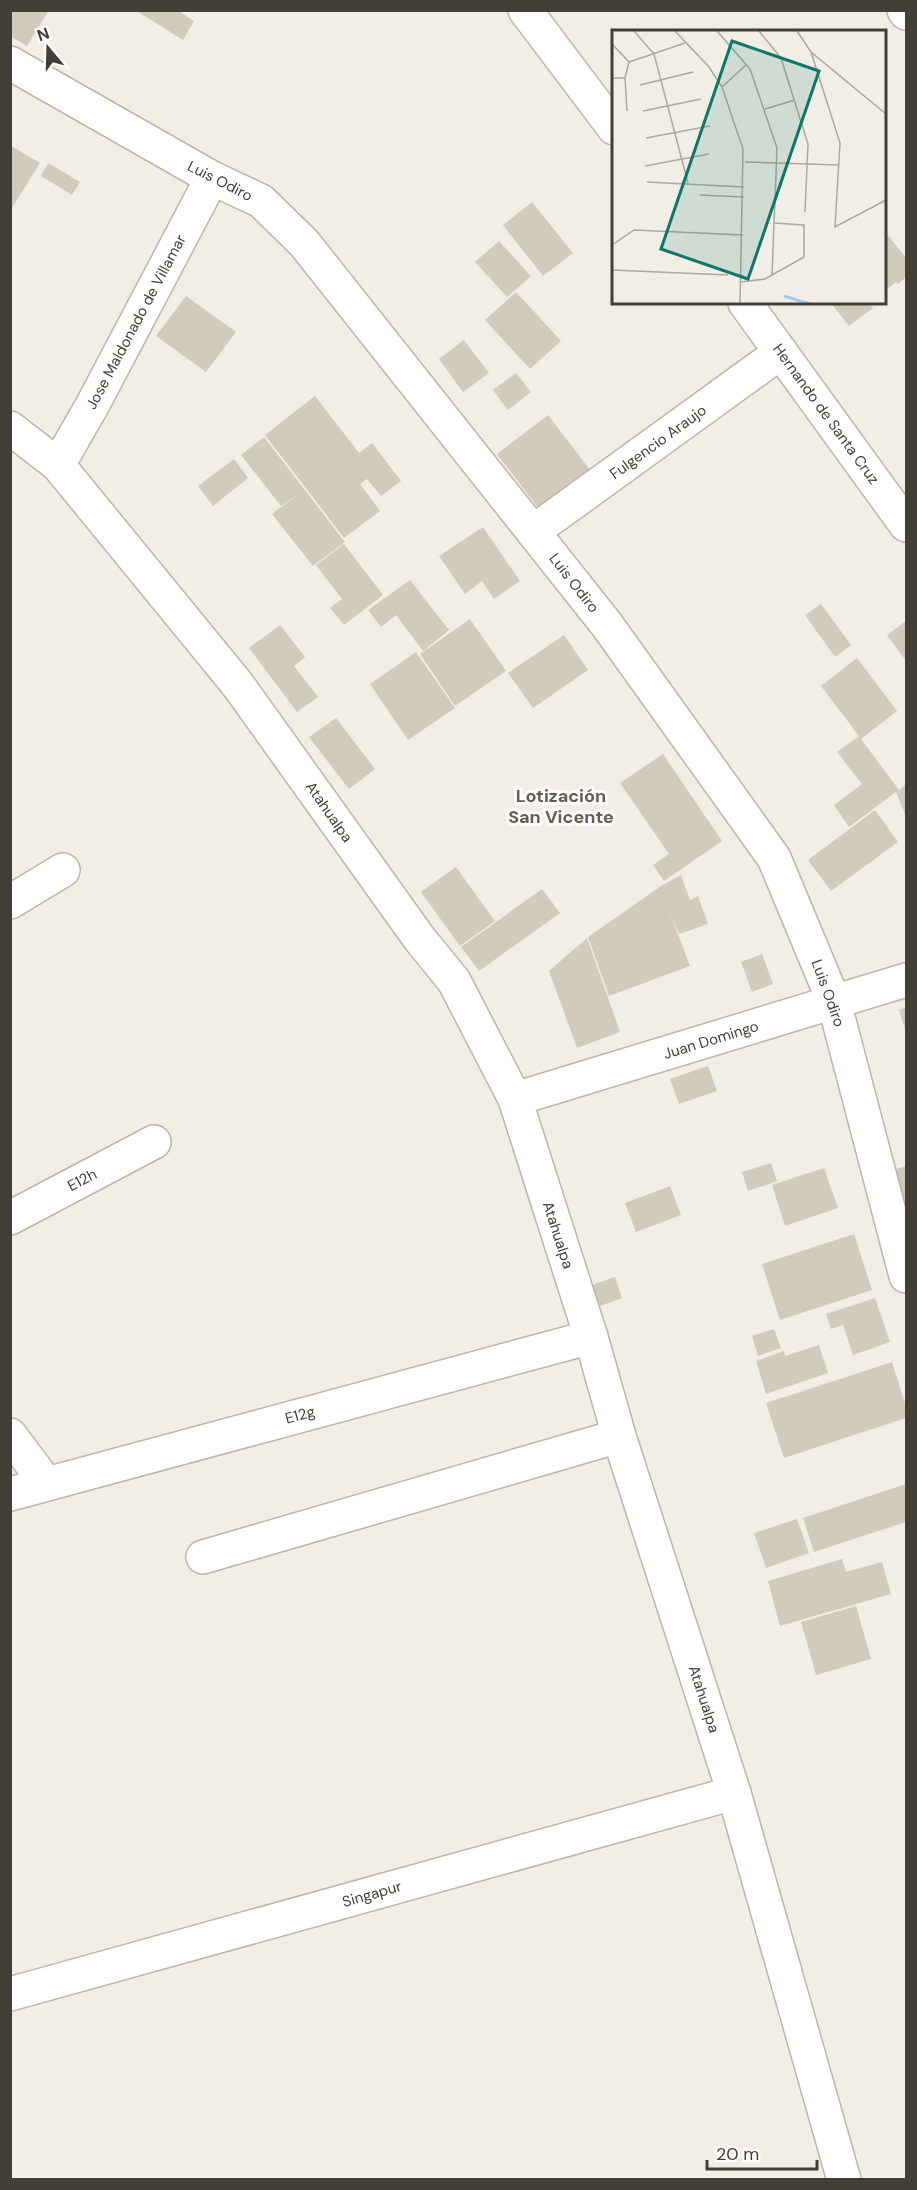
<svg xmlns="http://www.w3.org/2000/svg" width="917" height="2190" viewBox="0 0 917 2190" font-family="'DM Sans',sans-serif">
  <style>
    .building { fill: #d2cabd }
    .lines { fill: none; stroke-linecap: round; stroke-linejoin: round }
    .minor-casing { stroke: #bcb6aa; stroke-width: 36 }
    .minor { stroke: #fff; stroke-width: 33 }
    .labels { text-anchor: middle; dominant-baseline: central; stroke-width: 6; stroke-linejoin: round; paint-order: stroke }
    .street-label { font-size: 15px; fill: #443f36; stroke: #fff }
    .quarter-label { font-size: 18px; font-weight: bold; fill: #655d4e; stroke: #fff }
    .inset-river { fill: none; stroke: #a7cce9; stroke-width: 3 }
    .inset-road { fill: none; stroke: #aca8a0; stroke-width: 1.5 }
    .view { fill: #0f766e; fill-opacity: 0.15; stroke: #0f766e; stroke-width: 3 }
    .inset-edge { fill: none; stroke: #443f36; stroke-width: 3 }
  </style>
  <rect width="100%" height="100%" fill="#f1eee6"/>
  <!-- building -->
  <g class="building">
    <path d="M 10,10 L 49,10 L 27,46 L 10,36 Z"/>
    <path d="M 135,10 L 177,10 L 194,21 L 183,40 Z"/>
    <path d="M 10,145 L 40,163 L 10,211 Z"/>
    <path d="M 48,163 L 80,182 L 72,195 L 41,176 Z"/>
    <path d="M 532,202 L 573,253 L 543,276 L 503,225 Z"/>
    <path d="M 886,233 L 906,258 L 906,277 L 898,284 L 896,282 L 886,290 Z"/>
    <path d="M 499,241 L 531,276 L 507,297 L 475,262 Z"/>
    <path d="M 516,292 L 561,341 L 530,369 L 485,320 Z"/>
    <path d="M 186,296 L 236,332 L 206,372 L 156,336 Z"/>
    <path d="M 831,303 L 869,303 L 873,308 L 849,326 Z"/>
    <path d="M 464,340 L 489,373 L 463,392 L 439,359 Z"/>
    <path d="M 516,373 L 531,392 L 508,410 L 493,390 Z"/>
    <path d="M 315,396 L 359,453 L 372,443 L 401,481 L 381,496 L 367,479 L 360,484 L 380,511 L 344,538 L 265,435 Z"/>
    <path d="M 548,415 L 594,475 L 543,514 L 497,454 Z"/>
    <path d="M 264,437 L 345,542 L 313,566 L 272,514 L 302,491 L 281,506 L 241,455 Z"/>
    <path d="M 234,459 L 248,478 L 213,506 L 198,486 Z"/>
    <path d="M 483,527 L 520,581 L 494,599 L 482,581 L 465,594 L 439,556 Z"/>
    <path d="M 344,544 L 383,595 L 344,625 L 330,608 L 342,599 L 316,565 Z"/>
    <path d="M 410,580 L 449,630 L 423,651 L 396,615 L 381,627 L 368,610 Z"/>
    <path d="M 821,604 L 851,645 L 835,657 L 805,615 Z"/>
    <path d="M 470,619 L 506,671 L 455,706 L 420,654 Z"/>
    <path d="M 906,621 L 906,661 L 887,635 Z"/>
    <path d="M 280,625 L 305,657 L 294,666 L 318,697 L 297,712 L 249,648 Z"/>
    <path d="M 564,635 L 588,670 L 533,708 L 508,673 Z"/>
    <path d="M 416,652 L 455,708 L 408,740 L 370,684 Z"/>
    <path d="M 857,658 L 897,711 L 861,739 L 899,790 L 906,784 L 906,817 L 896,792 L 849,827 L 834,805 L 862,784 L 837,752 L 859,736 L 821,686 Z"/>
    <path d="M 336,718 L 375,769 L 349,789 L 309,737 Z"/>
    <path d="M 663,754 L 722,841 L 664,881 L 653,865 L 669,854 L 620,783 Z"/>
    <path d="M 875,810 L 898,842 L 831,891 L 808,860 Z"/>
    <path d="M 456,867 L 495,921 L 460,946 L 421,892 Z"/>
    <path d="M 681,875 L 690,900 L 698,896 L 708,924 L 679,934 L 669,910 L 690,966 L 609,996 L 588,937 L 661,886 Z"/>
    <path d="M 542,889 L 560,913 L 479,971 L 461,947 Z"/>
    <path d="M 587,938 L 620,1032 L 577,1048 L 549,971 Z"/>
    <path d="M 762,954 L 773,984 L 752,992 L 741,962 Z"/>
    <path d="M 906,1007 L 906,1032 L 899,1010 Z"/>
    <path d="M 708,1066 L 717,1091 L 679,1104 L 670,1079 Z"/>
    <path d="M 771,1163 L 777,1181 L 748,1191 L 742,1172 Z"/>
    <path d="M 906,1166 L 906,1211 L 899,1214 L 886,1172 Z"/>
    <path d="M 824,1168 L 838,1208 L 785,1226 L 772,1185 Z"/>
    <path d="M 670,1186 L 681,1215 L 636,1232 L 625,1203 Z"/>
    <path d="M 854,1234 L 872,1290 L 780,1320 L 762,1264 Z"/>
    <path d="M 615,1277 L 622,1298 L 600,1306 L 592,1285 Z"/>
    <path d="M 875,1298 L 890,1342 L 853,1355 L 843,1325 L 831,1329 L 826,1314 Z"/>
    <path d="M 774,1329 L 781,1348 L 758,1356 L 752,1336 Z"/>
    <path d="M 819,1345 L 828,1373 L 766,1394 L 756,1361 L 784,1351 L 785,1356 Z"/>
    <path d="M 892,1362 L 906,1406 L 906,1418 L 784,1458 L 766,1403 Z"/>
    <path d="M 906,1484 L 906,1522 L 814,1552 L 803,1518 Z"/>
    <path d="M 797,1519 L 809,1553 L 766,1568 L 754,1533 Z"/>
    <path d="M 842,1559 L 846,1572 L 882,1562 L 891,1594 L 780,1626 L 768,1581 Z"/>
    <path d="M 856,1606 L 871,1659 L 816,1675 L 801,1622 Z"/>
  </g>
  <g class="lines">
    <!-- minor casing -->
    <g class="minor-casing">
      <g id="minor">
        <path d="M 525,10 L 614,128"/>
        <path d="M 904,10 L 906,13"/>
        <path d="M 10,63 L 212,178 L 261,201 L 304,243 L 607,625 L 774,858 L 834,1002 L 906,1276"/>
        <path d="M 745,303 L 906,525"/>
        <path d="M 10,428 L 58,465 L 238,685 L 419,938 L 454,981 L 515,1099 L 591,1337 L 619,1436 L 734,1793 L 844,2180"/>
        <path d="M 58,465 L 93,404 L 212,178"/>
        <path d="M 534,531 L 781,352"/>
        <path d="M 10,902 L 63,870"/>
        <path d="M 515,1099 L 906,980"/>
        <path d="M 10,1218 L 154,1142"/>
        <path d="M 10,1435 L 46,1483"/>
        <path d="M 10,1494 L 591,1337"/>
        <path d="M 203,1557 L 619,1436"/>
        <path d="M 10,1994 L 734,1793"/>
      </g>
    </g>
    <!-- minor -->
    <use href="#minor" class="minor"/>
  </g>
  <g class="labels">
    <!-- street labels -->
    <g class="street-label">
      <text transform="translate(220 181) rotate(27)">Luis Odiro</text>
      <text transform="translate(136 322) rotate(-62)">Jose Maldonado de Villamar</text>
      <text transform="translate(826 414) rotate(54)">Hernando de Santa Cruz</text>
      <text transform="translate(658 442) rotate(-36)">Fulgencio Araujo</text>
      <text transform="translate(574 583) rotate(52)">Luis Odiro</text>
      <text transform="translate(329 812) rotate(55)">Atahualpa</text>
      <text transform="translate(828 993) rotate(70)">Luis Odiro</text>
      <text transform="translate(711 1040) rotate(-17)">Juan Domingo</text>
      <text transform="translate(82 1180) rotate(-28)">E12h</text>
      <text transform="translate(558 1235) rotate(72)">Atahualpa</text>
      <text transform="translate(300 1415) rotate(-15)">E12g</text>
      <text transform="translate(704 1699) rotate(72)">Atahualpa</text>
      <text transform="translate(372 1894) rotate(-16)">Singapur</text>
    </g>
    <!-- quarter labels -->
    <g class="quarter-label">
      <text x="561" y="796">Lotización<tspan x="561" dy="21">San Vicente</tspan></text>
    </g>
  </g>
  <!-- overview -->
  <g transform="translate(612 30)">
    <rect width="274" height="274" fill="#f1eee6"/>
    <path class="inset-river" d="M 172,266 L 198,274"/>
    <path class="inset-road" d="M 22,1 L 42,24 L 76,153M 63,1 L 97,37 L 110,57 L 131,119 L 128,274M 105,1 L 138,39 L 165,118 L 160,245M 147,1 L 169,28 L 196,114 L 193,182M 185,1 L 199,22 L 274,84M 0,14 L 17,32M 199,22 L 228,113 L 223,197 L 274,170M 17,32 L 73,13M 0,48 L 13,48 L 17,32M 13,48 L 15,81M 28,55 L 81,42M 110,57 L 134,35M 153,79 L 183,70M 31,81 L 89,69M 34,108 L 98,96M 133,132 L 227,135M 33,136 L 97,124M 35,152 L 132,157M 88,165 L 132,167M 0,215 L 22,200 L 131,205M 0,240 L 116,245M 129,252 L 153,249 L 192,227 L 192,195 L 162,193"/>
    <path class="view" d="M 120,11 L 207,41 L 136,249 L 49,219 Z"/>
    <rect width="274" height="274" class="inset-edge"/>
  </g>
  <!-- border -->
  <rect width="917" height="2190" fill="none" stroke="#443f36" stroke-width="24"/>
  <!-- north arrow -->
  <g transform="translate(48 48) rotate(341)" stroke="#ffffff" stroke-width="4.5" paint-order="stroke">
  <path d="M0-4.5L10 22L0 15L-10 22Z" fill="#443f36"/>
  <text y="-9" font-size="16" font-weight="bold" text-anchor="middle" fill="#443f36">N</text>
  </g>
  <!-- scale -->
  <path d="M707 2160v9h110v-9" fill="none" stroke="#443f36" stroke-width="3"/>
  <text x="716" y="2160" font-size="18" fill="#443f36" stroke="#ffffff" stroke-width="4.5" paint-order="stroke">20 m</text>
</svg>
